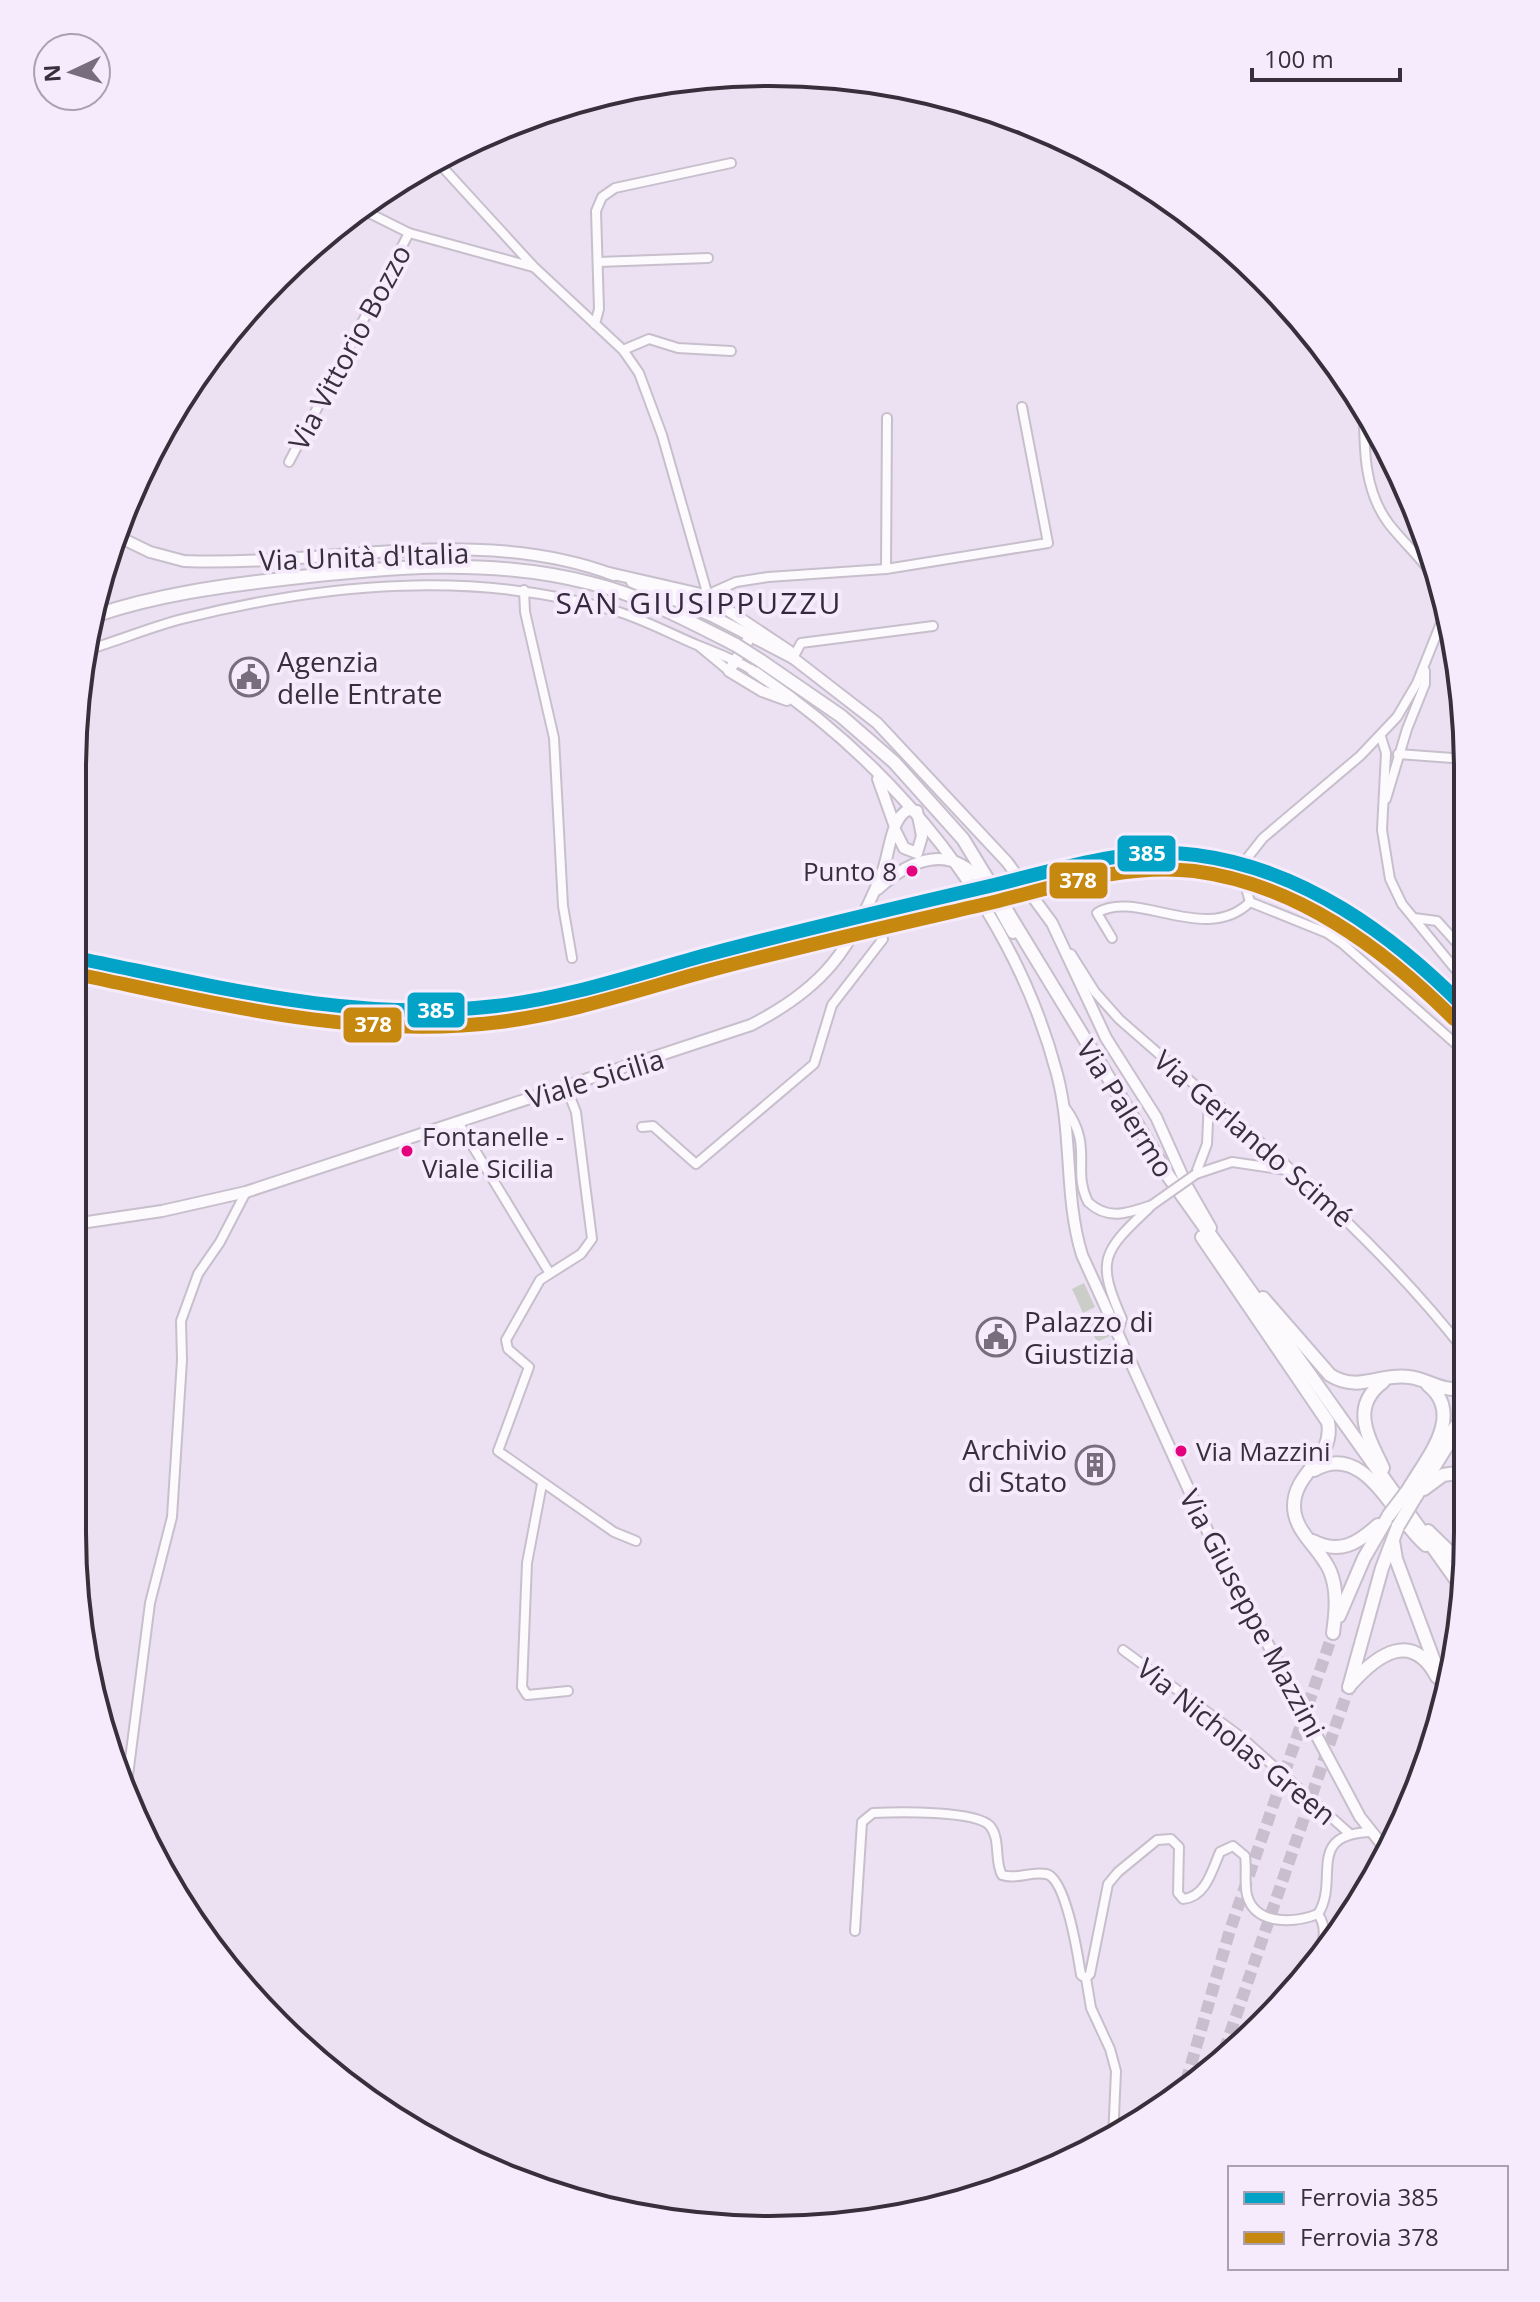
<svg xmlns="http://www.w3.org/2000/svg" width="1540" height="2302" viewBox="0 0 1540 2302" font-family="'Open Sans',sans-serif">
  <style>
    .grass { fill: #cacdc8 }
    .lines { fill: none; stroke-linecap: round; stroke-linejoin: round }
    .stream { stroke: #afc6da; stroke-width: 3 }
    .primary-tunnel { stroke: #c8bece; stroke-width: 12; stroke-dasharray: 12 6; stroke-linecap: butt }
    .minor-casing { stroke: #c7bfcc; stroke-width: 12 }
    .tertiary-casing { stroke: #c7bfcc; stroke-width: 14 }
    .primary-casing { stroke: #c7bfcc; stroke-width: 16 }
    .minor { stroke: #fcfafd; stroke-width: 8 }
    .tertiary { stroke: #fcfafd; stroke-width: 10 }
    .primary { stroke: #fcfafd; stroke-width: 12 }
    .minor-bridge-casing { stroke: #c7bfcc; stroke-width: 12; stroke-linecap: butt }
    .primary-bridge-casing { stroke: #c7bfcc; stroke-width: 16; stroke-linecap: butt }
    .minor-bridge { stroke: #fcfafd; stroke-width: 8 }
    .primary-bridge { stroke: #fcfafd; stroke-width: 12 }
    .rail-1-casing { stroke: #f6ebfd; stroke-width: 20 }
    .rail-2-casing { stroke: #f6ebfd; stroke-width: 20 }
    .rail-1 { stroke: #03a3c7; stroke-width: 14 }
    .rail-2 { stroke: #c7880f; stroke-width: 14 }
    .bus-dot { fill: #e5007d; stroke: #f6ebfd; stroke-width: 3 }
    .labels { text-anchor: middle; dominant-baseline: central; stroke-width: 8; stroke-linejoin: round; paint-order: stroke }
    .bus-label { font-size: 26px; fill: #37303c; stroke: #f6ebfd; text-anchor: start }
    .street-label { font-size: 28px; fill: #37303c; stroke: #f6ebfd }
    .poi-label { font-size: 28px; fill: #37303c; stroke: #f6ebfd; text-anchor: start }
    .neighbourhood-label { font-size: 30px; letter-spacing: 2px; fill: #36283f; stroke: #f6ebfd }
    .rim { fill: none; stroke: #37303c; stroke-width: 4 }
    .line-badge { stroke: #f6ebfd; stroke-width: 3 }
    .badge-label { font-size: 22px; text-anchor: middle; font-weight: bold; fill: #fff }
  </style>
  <rect width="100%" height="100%" fill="#ece1f2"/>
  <!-- grass -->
  <g class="grass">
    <path d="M 1084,1283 L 1095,1307 L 1083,1313 L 1072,1289 Z"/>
    <path d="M 1099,1314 L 1110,1336 L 1097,1342 L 1086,1320 Z"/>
    <path d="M 1112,1343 L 1117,1353 L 1108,1357 L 1110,1362 L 1103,1366 L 1096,1350 Z"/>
  </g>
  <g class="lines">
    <!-- stream -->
    <path class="stream" d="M 74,1267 L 81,1254"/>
    <!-- primary-tunnel -->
    <g class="primary-tunnel">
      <path d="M 1224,2051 L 1349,1687"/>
      <path d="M 1186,2082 L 1230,1930 L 1333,1633"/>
    </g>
    <!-- minor casing -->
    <g class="minor-casing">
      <g id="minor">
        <path d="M 436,160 L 534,267 L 623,350 L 639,373 L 662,435 L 714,617"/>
        <path d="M 359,208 L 409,233 L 533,267"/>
        <path d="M 598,262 L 708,258"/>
        <path d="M 595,324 L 599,309 L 596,211 L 602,197 L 615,188 L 731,163"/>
        <path d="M 623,350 L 649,339 L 678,348 L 731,351"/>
        <path d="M 1364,409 C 1364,449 1364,491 1389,524 C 1408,548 1429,565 1445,592"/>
        <path d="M 289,462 L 409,233"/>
        <path d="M 886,569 L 887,418"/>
        <path d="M 726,587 L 728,610"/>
        <path d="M 524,590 L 525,612 L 554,738 L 563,906 L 572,958"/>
        <path d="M 662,592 L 698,599 L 736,582 L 768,577 L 886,569 L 1048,543 L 1022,407"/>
        <path d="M 1447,608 L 1417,683 L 1397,717 L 1360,756 L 1263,838 L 1248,857 L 1243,877 L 1250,902 L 1327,933 L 1343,944 L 1465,1052"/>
        <path d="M 700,647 L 729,671"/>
        <path d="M 90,649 C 120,640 151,627 182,619 C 326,583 476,569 619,612 C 647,621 671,634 697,645 C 716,653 734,659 752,670"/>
        <path d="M 793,658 L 801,643 L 933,626"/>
        <path d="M 1381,737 L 1386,753 L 1382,830 L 1390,879 L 1402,904 L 1465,981"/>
        <path d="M 1398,754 L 1466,759"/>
        <path d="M 1386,799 L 1407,729 L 1425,684 L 1425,671"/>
        <path d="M 1414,918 L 1437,921 L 1465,952"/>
        <path d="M 1112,938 L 1097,913 C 1136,888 1206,946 1250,902"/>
        <path d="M 1071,954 L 1095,992 L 1119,1019 C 1239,1125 1364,1223 1463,1349"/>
        <path d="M 566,1087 L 576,1112 L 592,1239 L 581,1254 L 540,1280 L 506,1340 L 508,1349 L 529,1367 L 498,1451 L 614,1532 L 636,1541"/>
        <path d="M 1064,1106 C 1095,1147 1071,1168 1088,1202 C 1108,1221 1129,1213 1152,1205"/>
        <path d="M 458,1122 L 549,1272"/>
        <path d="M 642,1127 L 653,1126 L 696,1164 L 814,1064 L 832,1005 L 883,939 L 869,906"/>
        <path d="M 1196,1173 L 1207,1144 L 1209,1098"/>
        <path d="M 1196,1174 L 1232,1162 L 1293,1171"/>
        <path d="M 1117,1334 L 1122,1319 C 1096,1260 1102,1252 1149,1208"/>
        <path d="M 542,1484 L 527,1563 L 522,1687 L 527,1695 L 568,1691"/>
        <path d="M 1123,1650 L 1241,1737 L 1350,1834"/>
        <path d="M 126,1791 L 150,1603 L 172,1517 L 182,1360 L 181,1321 L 198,1274 L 220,1242 L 246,1192"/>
        <path d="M 1318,1914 C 1340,1880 1305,1835 1369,1832"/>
        <path d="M 855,1931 L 862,1822 L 873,1813 C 895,1812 976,1810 990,1826 C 1001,1839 994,1861 1002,1875 C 1016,1880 1031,1871 1046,1874 C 1066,1877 1078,1956 1081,1975 L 1086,1978 L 1090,1974 L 1108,1884 L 1118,1872 L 1157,1840 L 1171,1839 L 1179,1847 L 1178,1893 L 1183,1899 C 1206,1897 1212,1870 1220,1852 L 1233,1846 L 1245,1856 C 1247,1869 1244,1882 1247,1895 C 1255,1926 1295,1923 1318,1914"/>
        <path d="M 1086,1978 L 1091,2008 L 1110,2049 L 1116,2071 L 1113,2139"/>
        <path d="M 1260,2021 C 1282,1995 1343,1951 1318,1914"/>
      </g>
    </g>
    <!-- tertiary casing -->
    <g class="tertiary-casing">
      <g id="tertiary">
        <path d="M 121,538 L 150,552 L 184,561 C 326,567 477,523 614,575"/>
        <path d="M 609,573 L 705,595 L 789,651 L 793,658 L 877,723 L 1007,862 L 1052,923 L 1106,1038 L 1156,1117 L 1187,1186 L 1211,1228"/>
        <path d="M 632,582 L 714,617 L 793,658"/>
        <path d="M 750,637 L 729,671 L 762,691 L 787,700"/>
        <path d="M 752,670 C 894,764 1013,907 1057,1074 C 1073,1134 1064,1197 1082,1255 L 1208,1532 L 1360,1817 L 1388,1852"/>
        <path d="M 878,779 L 894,824"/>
        <path d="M 878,889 C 910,859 950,843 983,883 C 995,898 1003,917 1013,933"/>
        <path d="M 74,1224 L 162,1211 L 246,1192 L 751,1025 C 825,987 849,951 881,876 C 889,859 890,818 908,810 L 917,811 L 922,836 L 917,853 L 904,848 L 895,830"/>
      </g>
    </g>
    <!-- primary casing -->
    <g class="primary-casing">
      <g id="primary">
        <path d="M 97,615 C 156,595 221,586 282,579 C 386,567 488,557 590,583 C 641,595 689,621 736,645"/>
        <path d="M 761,661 L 841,716 L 894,762 L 963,839 L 1169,1177 L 1462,1588"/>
        <path d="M 1202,1237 L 1328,1422 C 1335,1459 1294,1471 1294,1506 C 1294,1532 1320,1548 1330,1571 C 1338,1590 1336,1612 1333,1633"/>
        <path d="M 1263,1298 L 1330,1375 C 1359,1393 1379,1373 1409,1377 C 1428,1379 1443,1393 1463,1388"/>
        <path d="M 1383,1382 C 1349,1407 1369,1438 1383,1468"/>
        <path d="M 1441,1446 L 1463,1417"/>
        <path d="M 1314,1470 C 1366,1440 1393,1518 1426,1545"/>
        <path d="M 1424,1489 L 1443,1475 L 1463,1472"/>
        <path d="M 1408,1490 C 1425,1460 1466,1415 1428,1385"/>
        <path d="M 1416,1496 L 1450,1441"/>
        <path d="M 1428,1531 L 1462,1564"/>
        <path d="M 1313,1541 C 1340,1555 1358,1543 1378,1525"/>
        <path d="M 1393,1541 L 1396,1559 L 1443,1685"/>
        <path d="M 1339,1616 L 1364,1558 L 1389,1515"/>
        <path d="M 1351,1684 C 1377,1655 1412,1629 1437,1677"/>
        <path d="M 1349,1687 L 1382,1568 L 1398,1526"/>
      </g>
    </g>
    <!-- minor -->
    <use href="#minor" class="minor"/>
    <!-- tertiary -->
    <use href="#tertiary" class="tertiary"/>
    <!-- primary -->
    <use href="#primary" class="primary"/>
    <!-- minor-bridge casing -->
    <g class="minor-bridge-casing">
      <path id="minor-bridge" d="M 1152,1205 L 1196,1174"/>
    </g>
    <!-- primary-bridge casing -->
    <g class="primary-bridge-casing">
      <g id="primary-bridge">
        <path d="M 736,645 L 761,661"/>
        <path d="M 1389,1515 L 1408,1490"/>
        <path d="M 1398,1526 L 1416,1496"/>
      </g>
    </g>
    <!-- minor-bridge -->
    <use href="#minor-bridge" class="minor-bridge"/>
    <!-- primary-bridge -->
    <use href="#primary-bridge" class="primary-bridge"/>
    <!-- rail-1 casing -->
    <g class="rail-1-casing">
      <path id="rail-1" d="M 76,958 C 215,986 353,1023 496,1006 C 569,998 639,973 710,954 C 804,929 899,907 994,885 C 1060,869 1128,846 1196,855 C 1303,869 1392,934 1465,1008"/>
    </g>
    <!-- rail-2 casing -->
    <g class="rail-2-casing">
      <path id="rail-2" d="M 76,974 C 216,1003 356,1040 500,1022 C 572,1013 641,989 711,970 C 805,945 899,924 994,902 C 1058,886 1126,863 1194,871 C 1296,884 1383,948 1454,1019"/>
    </g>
    <!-- rail-1 -->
    <use href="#rail-1" class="rail-1"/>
    <!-- rail-2 -->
    <use href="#rail-2" class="rail-2"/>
  </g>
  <!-- icons -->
  <defs>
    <g id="civic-ring" transform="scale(2)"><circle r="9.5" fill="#f6ebfd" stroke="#766e7c" stroke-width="1.5"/><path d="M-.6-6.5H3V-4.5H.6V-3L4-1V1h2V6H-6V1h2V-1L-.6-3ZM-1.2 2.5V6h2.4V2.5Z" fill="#766e7c"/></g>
    <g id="building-ring" transform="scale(2)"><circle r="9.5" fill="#f6ebfd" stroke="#766e7c" stroke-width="1.5"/><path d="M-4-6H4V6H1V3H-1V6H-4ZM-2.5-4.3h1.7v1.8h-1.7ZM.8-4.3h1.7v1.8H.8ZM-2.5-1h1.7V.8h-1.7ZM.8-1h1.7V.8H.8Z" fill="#766e7c"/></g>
  </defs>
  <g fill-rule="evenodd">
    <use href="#civic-ring" x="249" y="677"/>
    <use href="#civic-ring" x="996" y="1337"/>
    <use href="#building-ring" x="1095" y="1465"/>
  </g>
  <!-- markers -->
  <g class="bus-dot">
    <circle cx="912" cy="871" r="7"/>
    <circle cx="407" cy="1151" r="7"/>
    <circle cx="1181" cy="1451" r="7"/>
  </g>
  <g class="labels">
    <!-- bus labels -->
    <g class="bus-label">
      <text x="897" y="871" text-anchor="end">Punto 8</text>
      <text x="422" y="1136">Fontanelle -<tspan x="422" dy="32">Viale Sicilia</tspan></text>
      <text x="1196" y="1451">Via Mazzini</text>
    </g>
    <!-- street labels -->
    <g class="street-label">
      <text transform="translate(349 347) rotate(-62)">Via Vittorio Bozzo</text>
      <text transform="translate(364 556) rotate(-2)">Via Unità d'Italia</text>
      <text transform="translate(595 1078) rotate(-17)">Viale Sicilia</text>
      <text transform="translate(1126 1108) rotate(58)">Via Palermo</text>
      <text transform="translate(1254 1138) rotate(41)">Via Gerlando Scimé</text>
      <text transform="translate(1253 1613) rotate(62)">Via Giuseppe Mazzini</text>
      <text transform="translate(1237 1741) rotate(39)">Via Nicholas Green</text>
    </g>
    <!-- poi labels -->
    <g class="poi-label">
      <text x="277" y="661">Agenzia<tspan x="277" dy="32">delle Entrate</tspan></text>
      <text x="1024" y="1321">Palazzo di<tspan x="1024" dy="32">Giustizia</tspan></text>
      <text x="1067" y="1449" text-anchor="end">Archivio<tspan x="1067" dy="32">di Stato</tspan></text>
    </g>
    <!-- neighbourhood labels -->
    <g class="neighbourhood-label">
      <text x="699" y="602">SAN GIUSIPPUZZU</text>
    </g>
  </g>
  <!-- crop -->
  <path d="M0 0H1540V2302H0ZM770 86H770A684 684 0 0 1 1454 770V1532A684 684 0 0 1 770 2216H770A684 684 0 0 1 86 1532V770A684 684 0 0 1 770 86Z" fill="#f6ebfd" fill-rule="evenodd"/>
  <path class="rim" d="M770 86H770A684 684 0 0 1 1454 770V1532A684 684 0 0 1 770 2216H770A684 684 0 0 1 86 1532V770A684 684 0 0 1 770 86Z"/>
  <g class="line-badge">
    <rect x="1116" y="834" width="61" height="39" rx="8" fill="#03a3c7"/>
    <rect x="1048" y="861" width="61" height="39" rx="8" fill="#c7880f"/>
    <rect x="406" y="991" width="60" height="38" rx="8" fill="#03a3c7"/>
    <rect x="342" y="1006" width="61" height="38" rx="8" fill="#c7880f"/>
  </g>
  <g class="badge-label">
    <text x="1147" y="861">385</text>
    <text x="1078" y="888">378</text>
    <text x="436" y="1018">385</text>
    <text x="373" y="1032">378</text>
  </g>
  <!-- legend -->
  <rect x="1228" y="2166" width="280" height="104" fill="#f6ebfd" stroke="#aaa0b0" stroke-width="2"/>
  <rect x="1244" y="2192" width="40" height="12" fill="#03a3c7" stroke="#aaa0b0" stroke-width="2"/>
  <text x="1300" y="2206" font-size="24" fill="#37303c">Ferrovia 385</text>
  <rect x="1244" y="2232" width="40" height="12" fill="#c7880f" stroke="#aaa0b0" stroke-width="2"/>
  <text x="1300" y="2246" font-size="24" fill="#37303c">Ferrovia 378</text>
  <!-- north arrow -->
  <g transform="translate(72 72) rotate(266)"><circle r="38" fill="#f6ebfd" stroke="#aaa0b0" stroke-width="2"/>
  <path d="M0-6L14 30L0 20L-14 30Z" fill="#766e7c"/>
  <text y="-12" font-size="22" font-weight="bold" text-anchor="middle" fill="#37303c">N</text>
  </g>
  <!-- scale -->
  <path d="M1252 68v12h148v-12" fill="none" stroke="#37303c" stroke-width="4"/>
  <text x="1264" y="68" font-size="24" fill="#37303c" stroke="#f6ebfd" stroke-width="6" paint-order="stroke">100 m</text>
</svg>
